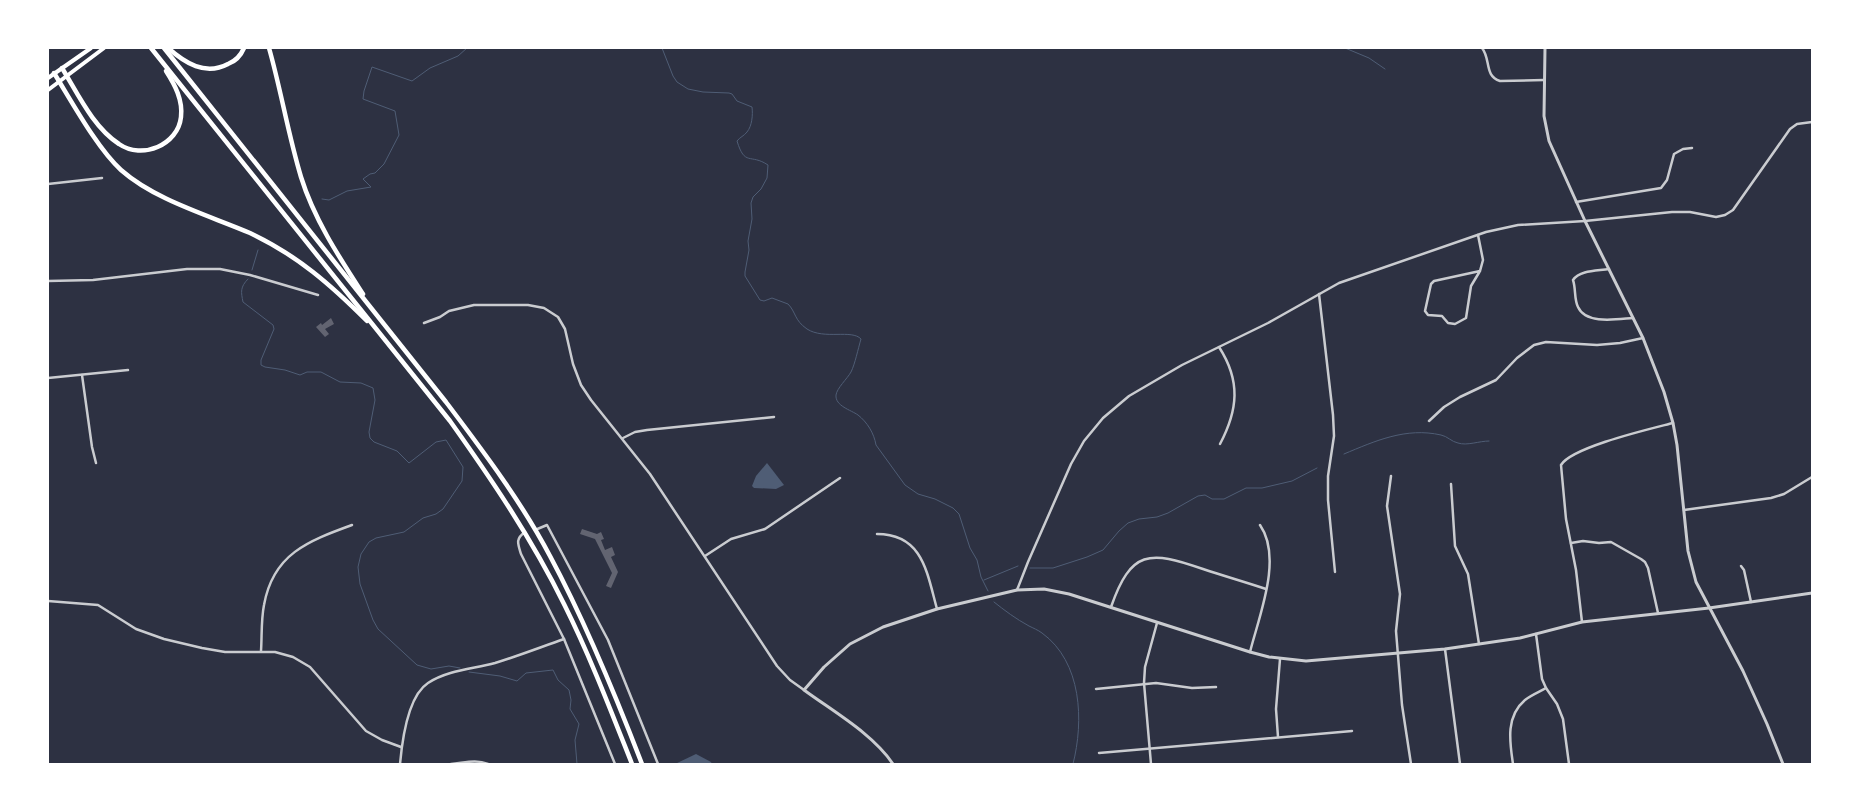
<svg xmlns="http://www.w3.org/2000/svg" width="1860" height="812" viewBox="0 0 1860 812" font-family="Commissioner,sans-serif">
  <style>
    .water { fill: #4f5d75 }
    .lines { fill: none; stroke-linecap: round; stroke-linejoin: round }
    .stream { stroke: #4f5d75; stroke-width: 1 }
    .building { fill: #626471 }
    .minor { stroke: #caccd0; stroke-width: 2.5 }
    .tertiary { stroke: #caccd0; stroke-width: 3 }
    .primary { stroke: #fff; stroke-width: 4 }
    .trunk { stroke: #fff; stroke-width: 4.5 }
  </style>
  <rect width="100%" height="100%" fill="#2d3142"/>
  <!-- water -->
  <g class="water">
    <path d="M 767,463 L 784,485 L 776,489 L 754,488 L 752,486 L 756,476 Z"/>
    <path d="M 696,754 L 711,762 L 712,764 L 675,764 Z"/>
  </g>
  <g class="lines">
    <!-- stream -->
    <g class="stream">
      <path d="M 662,48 L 673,76 L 677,82 L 688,89 L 703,92 L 729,93 L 732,94 L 737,101 L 752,107 C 753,115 752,126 747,132 C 744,136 740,137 737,141 C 745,167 750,153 768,165 L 767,178 L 761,189 L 753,197 L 751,203 L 752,219 L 748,241 L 749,250 L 745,272 L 745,276 L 760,300 L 764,301 L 772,298 L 788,304 C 796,312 794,320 807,329 C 824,340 852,329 861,339 C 858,349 855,364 851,372 C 847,379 837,388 836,395 C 835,406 851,410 858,415 C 867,422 874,433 876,445 L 905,485 L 918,494 L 935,499 L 953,508 L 959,514 L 970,548 L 977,560 L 981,577 L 988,591"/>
      <path d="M 1345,48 L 1369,58 L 1385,69"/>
      <path d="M 322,199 L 329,200 L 347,191 L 371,187 L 363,179 L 370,174 L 375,173 L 384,164 L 399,135 L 395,111 L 363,99 L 364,91 L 372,67 L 412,81 L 430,68 L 458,56 L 467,48"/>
      <path d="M 252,270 L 258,250"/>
      <path d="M 248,279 C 240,287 241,292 243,302 L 273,325 L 274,329 L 261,360 L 261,365 L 265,367 L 285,370 L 300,375 L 307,372 L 321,372 L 340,382 L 361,383 L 373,388 L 375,400 L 369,432 L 370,438 L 374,442 L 397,451 L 409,463 L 436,442 L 446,440 L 463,467 L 462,481 L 443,509 L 436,514 L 423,518 L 404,532 L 376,538 L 369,542 L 361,554 L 358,567 L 360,584 L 373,620 L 378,629 L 417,665 L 431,669 L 449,666 L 460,668"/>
      <path d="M 1344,454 C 1375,441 1406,427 1441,435 C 1447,436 1452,442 1458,443 C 1467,446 1479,441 1489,441"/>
      <path d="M 1030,568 L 1053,568 L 1087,557 L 1103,550 L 1119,531 L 1128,523 L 1139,519 L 1157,517 L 1168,513 L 1198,496 L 1205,495 L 1212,499 L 1224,499 L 1246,488 L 1262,488 L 1292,481 L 1317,468"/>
      <path d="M 984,580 L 1018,566"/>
      <path d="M 994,602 C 1004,610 1016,619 1029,626 C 1033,628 1038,630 1042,633 C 1082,662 1084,721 1073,764"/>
      <path d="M 469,672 L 500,676 L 517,681 L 526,673 L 553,670 L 558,680 L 569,690 L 571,700 L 570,709 L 579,724 L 575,740 L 577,764"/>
    </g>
  </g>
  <!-- building -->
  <g class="building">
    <path d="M 331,318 L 334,324 L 325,329 L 329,334 L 325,337 L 316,327 L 321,323 L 322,325 Z"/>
    <path d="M 582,529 L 597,534 L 601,532 L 604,539 L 601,540 L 605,550 L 612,547 L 615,555 L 611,557 L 618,572 L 611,588 L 606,586 L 612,573 L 595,539 L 580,534 Z"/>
  </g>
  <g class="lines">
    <!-- minor -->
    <g class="minor">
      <path d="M 1482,48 C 1491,59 1484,76 1500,81 L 1544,80"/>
      <path d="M 48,184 L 102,178"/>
      <path d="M 1576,202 L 1661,188 L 1667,180 L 1674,154 L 1683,149 L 1692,148"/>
      <path d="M 1478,235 L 1483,260 L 1480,271 L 1471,286 L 1466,318 L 1455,324 L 1448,323 L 1442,316 L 1428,315 L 1425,311 L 1431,284 L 1434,281 L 1480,271"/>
      <path d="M 1609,269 C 1597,271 1580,270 1573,280 C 1576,289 1574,299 1578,307 C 1586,325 1618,319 1633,318"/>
      <path d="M 48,281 L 93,280 L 187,269 L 220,269 L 250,275 L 318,295"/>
      <path d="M 1319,294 L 1333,415 L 1334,436 L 1328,476 L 1328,500 L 1335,572"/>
      <path d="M 424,323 L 440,317 L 449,311 L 474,305 L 528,305 L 544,308 L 558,317 L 565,329 L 573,364 L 581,385 L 591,400 L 650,474 L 777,666 L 790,680 L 804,690"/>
      <path d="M 1219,347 C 1241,381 1238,410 1220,444"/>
      <path d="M 82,375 L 92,447 L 96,463"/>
      <path d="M 48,378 L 128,370"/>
      <path d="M 1429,421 L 1444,407 L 1460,397 L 1496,380 L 1517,358 L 1534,345 L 1546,342 L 1597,345 L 1620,343 L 1643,338"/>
      <path d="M 623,438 L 635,432 L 647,430 L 774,417"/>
      <path d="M 1391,476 L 1387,506 L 1400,594 L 1396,631 L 1402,705 L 1411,764"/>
      <path d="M 1451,484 L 1455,546 L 1468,574 L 1479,644"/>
      <path d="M 1684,510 L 1771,498 L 1784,494 L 1812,477"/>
      <path d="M 535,530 L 547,525 L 608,640 L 658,764"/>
      <path d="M 525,532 C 515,539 518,544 521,554 L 564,639 L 615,764"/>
      <path d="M 877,534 C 923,534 927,573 937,609"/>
      <path d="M 1571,543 L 1583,541 L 1599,543 L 1611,542 L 1641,559 L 1645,562 L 1648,568 L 1658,613"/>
      <path d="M 705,556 L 731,539 L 765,529 L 840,478"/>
      <path d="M 1741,566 L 1744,570 L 1751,602"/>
      <path d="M 1017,590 L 1028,562 L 1071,464 L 1084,441 L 1103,418 L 1129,396 L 1182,365 L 1268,323 L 1339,283 L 1486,232 L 1518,225 L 1585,221 L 1672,212 L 1690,212 L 1716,217 L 1725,215 L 1733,210 L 1790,129 L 1797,124 L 1812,122"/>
      <path d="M 48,601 L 98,605 L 136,629 L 164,639 L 202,648 L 225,652 L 275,652 L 293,657 L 310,667 L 366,731 L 382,740 L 401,747"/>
      <path d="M 1111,607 C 1131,550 1149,550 1203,569 C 1224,576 1245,582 1266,589"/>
      <path d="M 1582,622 L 1576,570 L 1566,519 L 1561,465 C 1572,447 1650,429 1673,423"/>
      <path d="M 1536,634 L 1542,679 L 1546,688 L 1557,704 L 1563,719 L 1569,764"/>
      <path d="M 1445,649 L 1460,764"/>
      <path d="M 261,651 C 262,636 261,620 264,605 C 273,554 308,541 352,525"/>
      <path d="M 1250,652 C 1259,616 1283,558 1260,525"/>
      <path d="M 1096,689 L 1156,683 L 1192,688 L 1216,687"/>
      <path d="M 1278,737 L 1276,709 L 1280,659"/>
      <path d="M 1099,753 L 1352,731"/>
      <path d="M 400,764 C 402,742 408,696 428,683 C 448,670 473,669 495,663 C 518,656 541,647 564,639"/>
      <path d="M 451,764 C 464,763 476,759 488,764"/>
      <path d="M 1151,764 L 1144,683 L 1145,667 L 1157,623"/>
      <path d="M 1513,764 C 1510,743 1505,717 1525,700 C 1531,695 1539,692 1546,688"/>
    </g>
    <!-- tertiary -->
    <g class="tertiary">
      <path d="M 1545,48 L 1544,116 L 1549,141 L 1585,221 L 1643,338 L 1664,392 L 1673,423 L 1677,445 L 1688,551 L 1696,582 L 1743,671 L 1767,724 L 1783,764"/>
      <path d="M 893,764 C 873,734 834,712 804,690 L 824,667 L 850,644 L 883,627 L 937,609 L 1017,590 L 1044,589 L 1069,594 L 1250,652 L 1269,657 L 1306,661 L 1445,649 L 1520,638 L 1582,622 L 1709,608 L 1812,593"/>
    </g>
    <!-- primary -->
    <g class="primary">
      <path d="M 48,78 L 91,48"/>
      <path d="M 48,90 L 104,48"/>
    </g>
    <!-- trunk -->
    <g class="trunk">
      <path d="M 151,48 L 450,421 C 492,480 532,539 564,604 C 590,656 611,711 632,764"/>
      <path d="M 164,48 L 446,402 C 483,451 521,501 550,556 C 586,623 615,694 642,764"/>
      <path d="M 168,48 C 185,63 205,76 228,64 C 236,61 241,55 244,48"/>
      <path d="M 269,48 C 281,90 288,134 301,177 C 314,219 339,257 363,294"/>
      <path d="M 62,68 C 78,94 93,127 119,144 C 142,160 178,145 181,117 C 183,100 175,85 166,71"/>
      <path d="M 54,73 C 72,102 97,148 121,170 C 155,200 208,215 250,233 C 297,255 331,285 367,321"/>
    </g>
  </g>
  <!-- border -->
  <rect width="1860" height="812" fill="none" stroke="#ffffff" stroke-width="98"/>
</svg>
